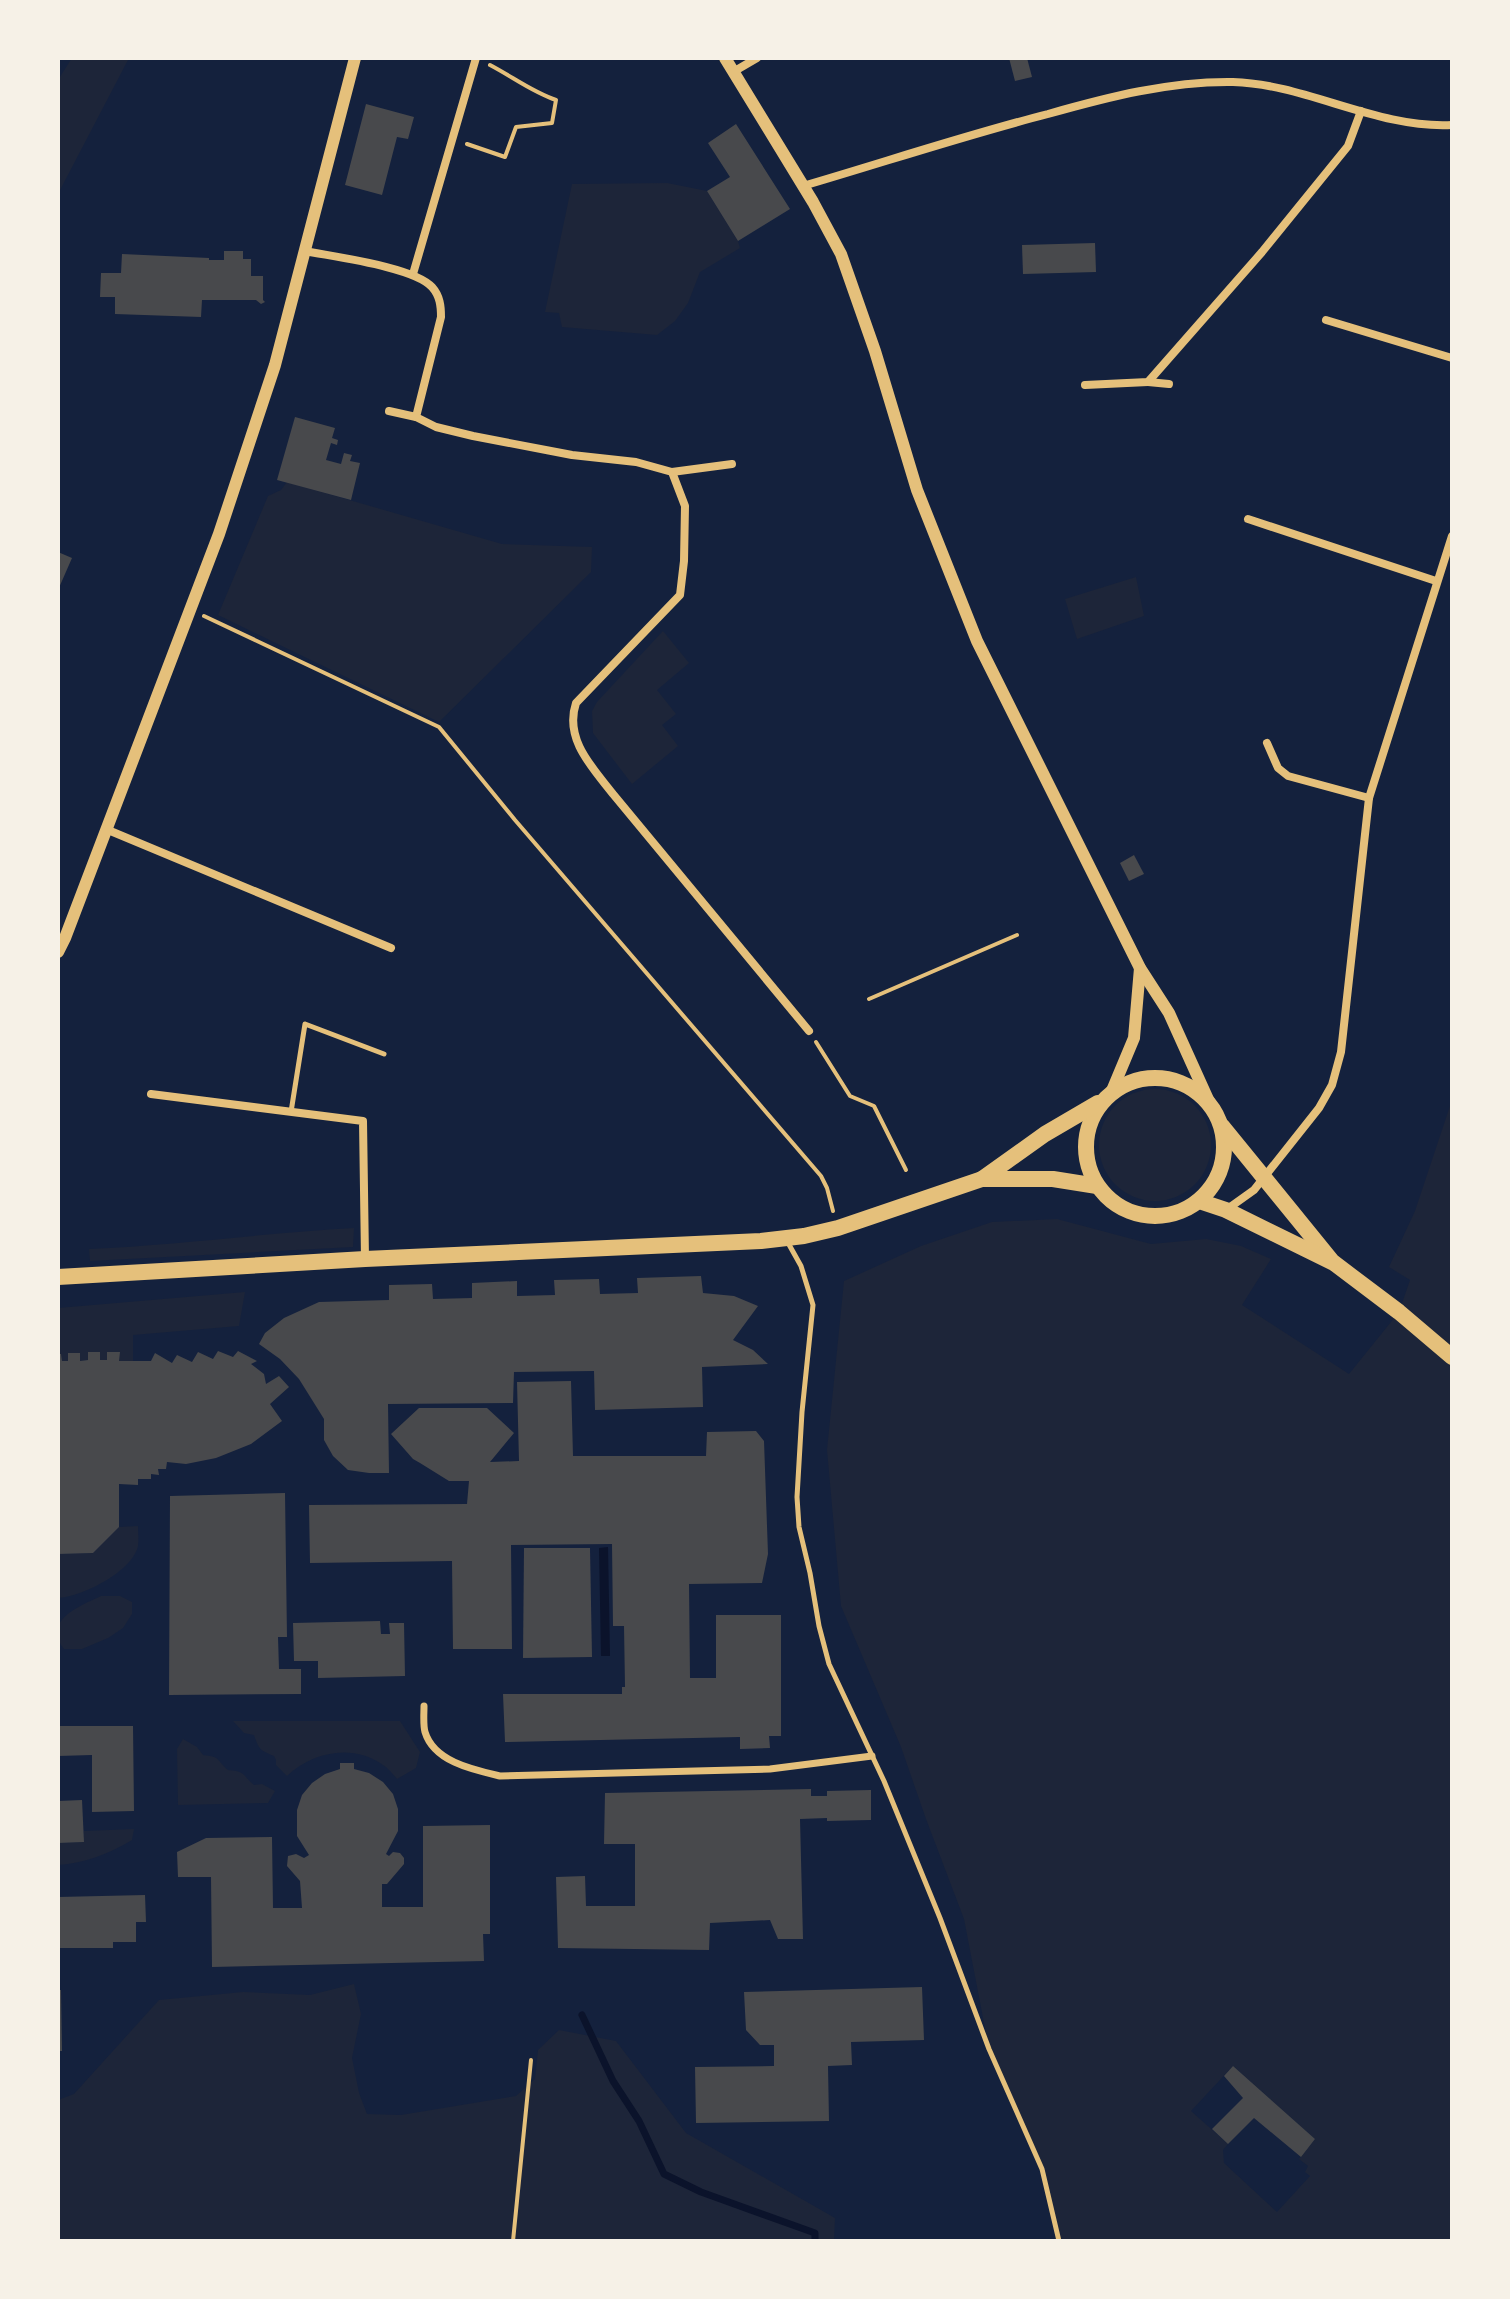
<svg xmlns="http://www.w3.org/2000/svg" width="1510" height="2299" viewBox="0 0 1510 2299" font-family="Signika,sans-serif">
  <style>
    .green { fill: #1d2539; fill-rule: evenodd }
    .water { fill: #0b132b }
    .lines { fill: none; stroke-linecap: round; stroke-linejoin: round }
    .stream { stroke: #0b132b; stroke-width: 7 }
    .building { fill: #48494c }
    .path { stroke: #e5c07b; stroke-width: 4 }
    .service { stroke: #e5c07b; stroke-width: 5 }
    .pedestrian { stroke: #e5c07b; stroke-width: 7 }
    .minor { stroke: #e5c07b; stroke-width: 8 }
    .tertiary { stroke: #e5c07b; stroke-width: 12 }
    .primary { stroke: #e5c07b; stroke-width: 16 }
  </style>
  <rect width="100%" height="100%" fill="#14213d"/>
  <!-- green -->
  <g class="green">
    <path d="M 72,58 L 129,58 L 58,194 L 58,80 Z"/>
    <path d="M 667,183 L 707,191 L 738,241 L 740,248 L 700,272 L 688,303 L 675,321 L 657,335 L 562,327 L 559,313 L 545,312 L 572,184 Z"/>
    <path d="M 287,482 L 502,544 L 592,547 L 591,572 L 439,722 L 218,615 L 268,496 L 281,490 Z"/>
    <path d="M 1136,577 L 1144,616 L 1077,639 L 1065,599 Z"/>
    <path d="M 663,631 L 689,663 L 657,690 L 676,714 L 662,725 L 678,746 L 632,784 L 593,733 L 592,711 L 597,702 Z"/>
    <circle cx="1155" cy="1145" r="56"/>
    <path d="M 1452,1100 L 1452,2241 L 1059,2241 L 1042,2169 L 989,2049 L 964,1919 L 926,1819 L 901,1747 L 841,1606 L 827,1450 L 844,1281 L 921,1246 L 992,1222 L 1057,1219 L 1151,1244 L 1206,1239 L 1241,1246 L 1271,1259 L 1242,1305 L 1349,1374 L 1399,1312 L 1410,1280 L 1389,1267 L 1415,1211 ZM 1233,2066 L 1315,2139 L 1299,2159 L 1308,2166 L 1305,2172 L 1310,2176 L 1277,2212 L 1224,2163 L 1223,2150 L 1228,2144 L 1191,2111 Z"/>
    <path d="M 354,1228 L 353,1247 L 90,1261 L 89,1249 C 178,1245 265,1233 354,1228 Z"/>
    <path d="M 245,1292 L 239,1326 L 133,1335 L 133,1361 L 119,1361 L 119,1352 L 107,1352 L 107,1360 L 100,1360 L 99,1352 L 88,1352 L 88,1360 L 80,1361 L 80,1353 L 68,1361 L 62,1361 L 61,1355 L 58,1354 L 58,1308 Z"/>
    <path d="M 138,1526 C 138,1532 139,1540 138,1546 C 133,1571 82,1597 58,1598 L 58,1554 L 93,1553 L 119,1527 Z"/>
    <path d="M 101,1596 L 120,1596 L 132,1602 L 132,1614 L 123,1628 L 108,1638 L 82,1649 L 64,1649 C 42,1620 80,1606 101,1596 Z"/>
    <path d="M 233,1721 L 400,1721 L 420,1752 L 416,1768 L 397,1779 C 393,1774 388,1768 383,1765 C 353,1743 312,1752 287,1776 L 276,1765 L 276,1760 L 274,1756 C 260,1750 259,1750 254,1735 L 244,1733 Z"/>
    <path d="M 183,1739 L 197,1747 L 203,1755 C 222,1757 216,1760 228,1770 C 246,1771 243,1776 254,1785 L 262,1784 L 275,1791 L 268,1803 L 178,1805 L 177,1749 Z"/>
    <path d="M 134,1829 L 132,1840 C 109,1854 85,1863 58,1865 L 58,1843 L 84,1842 L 84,1831 Z"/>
    <path d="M 354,1984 L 361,2014 L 352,2058 L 359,2093 L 367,2114 L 401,2115 L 516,2096 L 535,2079 L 538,2050 L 559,2030 L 616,2041 L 686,2133 L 835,2218 L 834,2241 L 58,2241 L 58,2100 L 74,2094 L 159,2000 L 243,1992 L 310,1995 Z"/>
  </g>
  <!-- water -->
  <path class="water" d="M 608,1547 L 610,1656 L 601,1656 L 599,1548 Z"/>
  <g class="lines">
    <!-- stream -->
    <path class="stream" d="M 582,2015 L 613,2081 L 639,2121 L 664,2174 L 701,2192 L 815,2233 L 815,2241"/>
  </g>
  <!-- building -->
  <g class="building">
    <path d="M 1009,58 L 1027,58 L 1032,77 L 1015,81 Z"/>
    <path d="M 366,104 L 414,117 L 408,139 L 397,137 L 382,195 L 345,185 Z"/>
    <path d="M 736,124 L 790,209 L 738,241 L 707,191 L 730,177 L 708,143 Z"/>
    <path d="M 1095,243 L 1096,272 L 1023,274 L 1022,245 Z"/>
    <path d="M 224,251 L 243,251 L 243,259 L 251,259 L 251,276 L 263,276 L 263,300 L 265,302 L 261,304 L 256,300 L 202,300 L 201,317 L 115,314 L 115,297 L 100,297 L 101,273 L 121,273 L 122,254 L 209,258 L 209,260 L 224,260 Z"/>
    <path d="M 295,417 L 335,428 L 332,438 L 338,440 L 337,445 L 331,443 L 326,460 L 341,464 L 344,453 L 352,455 L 350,461 L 360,463 L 351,500 L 277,480 Z"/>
    <path d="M 58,552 L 72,558 L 58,590 Z"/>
    <path d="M 1134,855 L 1144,874 L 1129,881 L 1120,863 Z"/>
    <path d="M 701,1276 L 703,1293 L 734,1296 L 758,1306 L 733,1340 L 753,1350 L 768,1364 L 702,1367 L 703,1407 L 595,1410 L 594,1371 L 514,1372 L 513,1403 L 388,1404 L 389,1473 L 369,1473 L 348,1470 L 333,1456 L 324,1440 L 324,1419 L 299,1379 L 280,1359 L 259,1344 L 265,1333 L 284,1318 L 319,1302 L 389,1300 L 389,1285 L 432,1284 L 433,1299 L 472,1298 L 472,1283 L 517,1281 L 517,1296 L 555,1295 L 554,1280 L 599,1279 L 600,1294 L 638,1293 L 637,1278 Z"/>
    <path d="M 218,1351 L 233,1357 L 238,1351 L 257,1361 L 251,1364 L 264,1374 L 266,1384 L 279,1376 L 289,1387 L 270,1404 L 282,1421 L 251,1444 L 216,1458 L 186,1464 L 167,1462 L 166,1469 L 158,1469 L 159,1475 L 151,1474 L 151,1479 L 138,1479 L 138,1485 L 119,1484 L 119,1527 L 93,1553 L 58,1554 L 58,1354 L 61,1354 L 62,1361 L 68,1361 L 68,1353 L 80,1353 L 80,1361 L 88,1360 L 88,1352 L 100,1352 L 100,1360 L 107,1360 L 107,1352 L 120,1352 L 119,1361 L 151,1361 L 155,1353 L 172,1363 L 177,1355 L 192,1362 L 198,1352 L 213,1359 Z"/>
    <path d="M 571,1381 L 573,1456 L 706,1456 L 707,1432 L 756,1431 L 764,1441 L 768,1554 L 762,1583 L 689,1584 L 690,1678 L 716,1678 L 716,1615 L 781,1615 L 781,1736 L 769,1736 L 770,1748 L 740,1749 L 740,1737 L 505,1742 L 503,1694 L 622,1694 L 622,1687 L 625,1687 L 624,1626 L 613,1626 L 612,1544 L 511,1545 L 512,1649 L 453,1649 L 452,1561 L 310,1563 L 309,1505 L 467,1504 L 469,1481 L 449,1481 L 420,1463 L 413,1459 L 391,1434 L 419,1408 L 487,1408 L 514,1433 L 490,1462 L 519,1461 L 517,1382 Z"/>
    <path d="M 285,1493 L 287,1637 L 278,1637 L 279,1669 L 301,1669 L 301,1694 L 169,1695 L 170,1496 Z"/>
    <path d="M 524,1548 L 590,1548 L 592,1657 L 523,1658 Z"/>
    <path d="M 380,1621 L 381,1634 L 390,1634 L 389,1623 L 404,1623 L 405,1676 L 318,1678 L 318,1661 L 294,1661 L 293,1623 Z"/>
    <path d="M 58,1726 L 133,1726 L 134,1811 L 92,1812 L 92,1755 L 58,1756 Z"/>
    <path d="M 340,1763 L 354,1763 L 354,1769 L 369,1773 L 383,1782 L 393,1794 L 398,1809 L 398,1831 L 386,1854 L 389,1856 L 393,1852 L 400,1853 L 404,1858 L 404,1864 L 387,1884 L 382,1884 L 382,1907 L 423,1907 L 423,1826 L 490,1825 L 490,1934 L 483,1934 L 484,1961 L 212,1967 L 211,1877 L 178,1877 L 177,1852 L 206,1838 L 272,1837 L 273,1908 L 302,1908 L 300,1881 L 287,1866 L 288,1856 L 296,1854 L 304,1858 L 309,1855 L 297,1836 L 297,1810 L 302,1795 L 312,1783 L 325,1774 L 340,1769 Z"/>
    <path d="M 811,1789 L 811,1796 L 827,1796 L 827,1791 L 871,1790 L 871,1820 L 827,1821 L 827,1818 L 800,1819 L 803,1939 L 778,1939 L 770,1920 L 710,1923 L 709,1950 L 558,1948 L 556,1877 L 585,1876 L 586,1906 L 635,1906 L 635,1844 L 604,1844 L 605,1793 Z"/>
    <path d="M 82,1800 L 84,1842 L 58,1843 L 58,1801 Z"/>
    <path d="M 145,1895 L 146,1922 L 136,1922 L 136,1942 L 113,1942 L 113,1948 L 58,1948 L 58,1897 Z"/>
    <path d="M 922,1987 L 924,2040 L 851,2042 L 852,2065 L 828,2066 L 829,2121 L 696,2123 L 695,2067 L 774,2066 L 774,2045 L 760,2045 L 746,2030 L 744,1992 Z"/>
    <path d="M 58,1990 L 61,1990 L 62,2051 L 58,2051 Z"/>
    <path d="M 1233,2066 L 1315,2139 L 1301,2157 L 1254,2118 L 1228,2144 L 1212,2129 L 1243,2098 L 1224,2076 Z"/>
  </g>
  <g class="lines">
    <!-- path -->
    <g class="path">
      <path d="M 467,144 L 505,157 L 516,127 L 552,123 L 556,100 C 532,92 513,77 490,65"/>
      <path d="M 204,616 L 439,727 L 515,820 L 821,1176 L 827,1188 L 833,1211"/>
      <path d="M 869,999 L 1017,935"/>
      <path d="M 816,1042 L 850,1096 L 874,1106 L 906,1170"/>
      <path d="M 513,2241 L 531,2060"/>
    </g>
    <!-- service -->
    <g class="service">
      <path d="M 291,1112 L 305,1024 L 384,1054"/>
      <path d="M 787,1241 L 801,1266 L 813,1305 L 802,1412 L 797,1497 L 799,1527 L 810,1573 L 819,1626 L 829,1664 L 884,1781 L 940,1918 L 989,2049 L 1042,2169 L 1059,2241"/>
    </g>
    <!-- pedestrian -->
    <path class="pedestrian" d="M 424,1706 C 424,1714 423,1725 425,1732 C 434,1762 474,1770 500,1776 L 770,1769 L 872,1756"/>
    <!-- minor -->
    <g class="minor">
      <path d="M 733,72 L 757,58"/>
      <path d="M 803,186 C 885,162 966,135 1048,114 C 1108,97 1170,81 1233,82 C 1306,84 1377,129 1452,125"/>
      <path d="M 305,251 C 335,257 414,267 432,287 C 440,296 441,306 441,317 L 416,417 L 436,427 L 473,436 L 572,455 L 636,462 L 672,472 L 685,506 L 684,561 L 680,595 L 576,703 C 564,739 592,767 613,794 L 809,1031"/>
      <path d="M 413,274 L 476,58"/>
      <path d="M 1326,320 L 1452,358"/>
      <path d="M 1148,382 L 1169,384"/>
      <path d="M 1085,385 L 1148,382 L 1262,252 L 1348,146 L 1361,111"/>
      <path d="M 389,411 L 416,417"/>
      <path d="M 672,472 L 732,464"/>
      <path d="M 1248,519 L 1436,581"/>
      <path d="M 1267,743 L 1278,768 L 1288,776 L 1369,798"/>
      <path d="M 108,830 L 391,948"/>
      <path d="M 151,1094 L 363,1121 L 365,1259"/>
      <path d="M 1226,1210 L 1254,1190 L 1319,1108 L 1332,1085 L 1341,1052 L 1369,798 L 1452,536"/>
    </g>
    <!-- tertiary -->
    <g class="tertiary">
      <path d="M 725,58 L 813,202 L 841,254 L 875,351 L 917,490 L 977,641 L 1140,968 L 1169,1013 L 1211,1106"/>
      <path d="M 58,952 L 65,938 L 219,534 L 275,365 L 355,58"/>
      <path d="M 1111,1093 L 1134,1038 L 1140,968"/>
    </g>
    <!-- primary -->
    <g class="primary">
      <circle cx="1155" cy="1147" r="69"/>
      <path d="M 1222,1126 L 1331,1260"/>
      <path d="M 982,1179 L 1053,1179 L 1097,1186"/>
      <path d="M 1199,1201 L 1226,1210 L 1334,1263 L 1399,1312 L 1452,1357"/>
      <path d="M 58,1277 L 365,1259 L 761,1241 L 804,1236 L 838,1228 L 982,1179 L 1045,1134 L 1098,1103"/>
    </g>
  </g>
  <!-- border -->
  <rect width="1510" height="2299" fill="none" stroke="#f6f1e7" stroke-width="120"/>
</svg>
